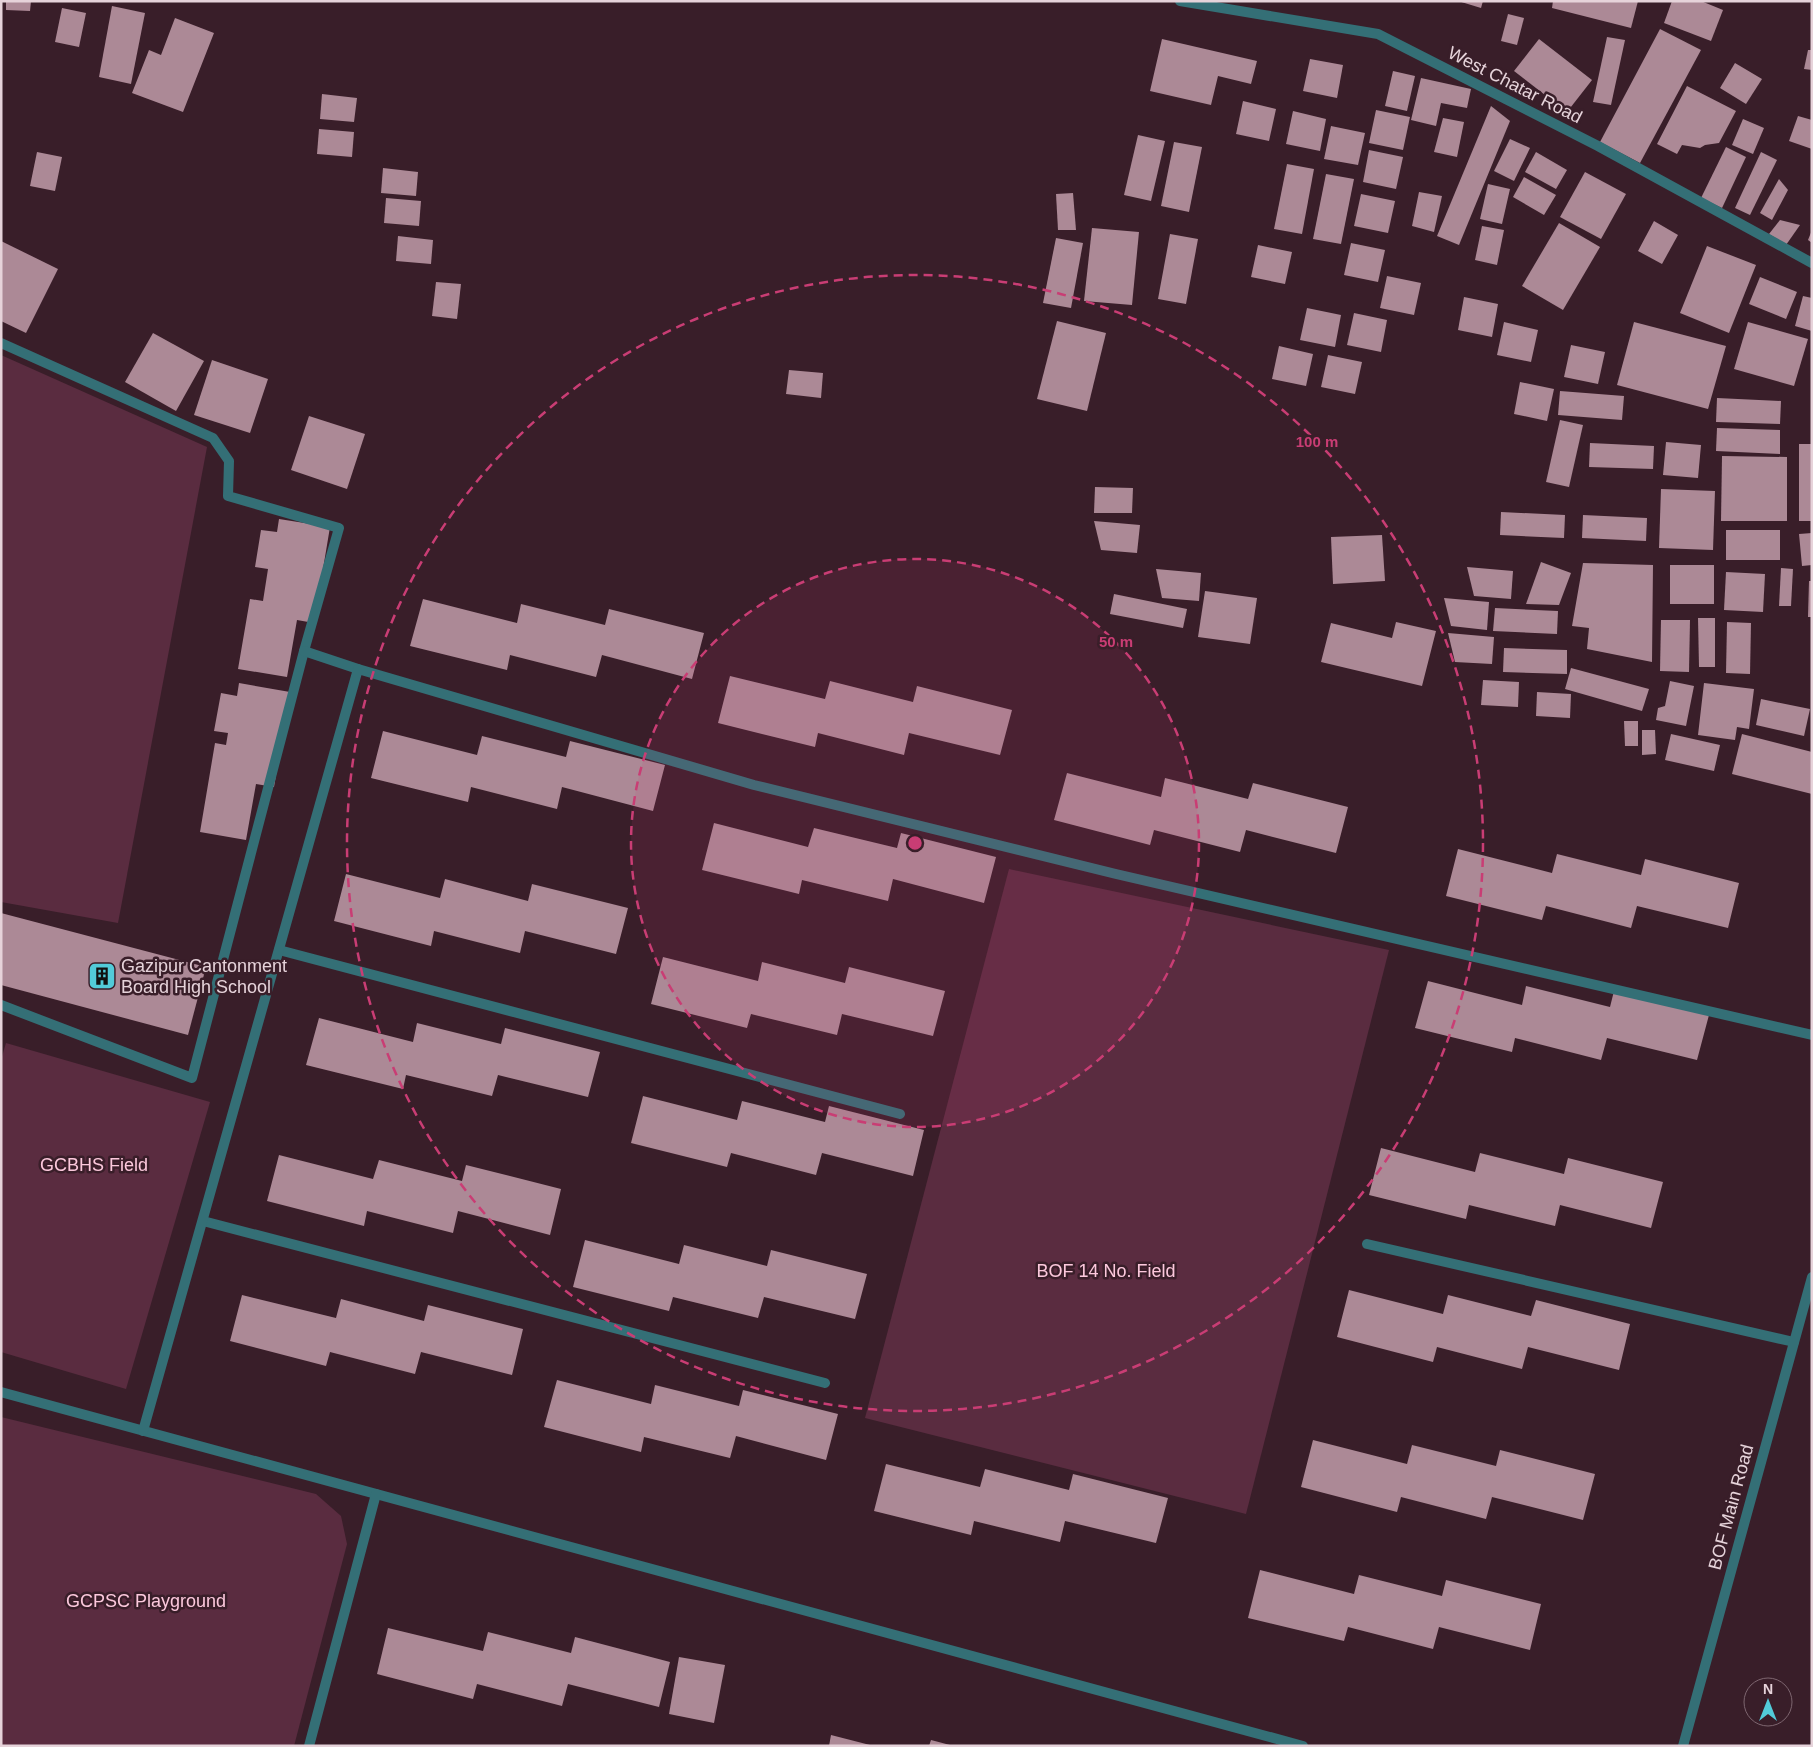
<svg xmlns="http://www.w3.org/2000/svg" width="1813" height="1747" viewBox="0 0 1813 1747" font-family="Helvetica,sans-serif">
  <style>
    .green { fill: #5a2c40 }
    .building { fill: #ac8996 }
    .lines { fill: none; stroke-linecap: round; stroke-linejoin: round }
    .street { stroke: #346f76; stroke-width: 10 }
    .ring { fill: none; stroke: #c93d74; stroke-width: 2.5; stroke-dasharray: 9 6 }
    .labels { text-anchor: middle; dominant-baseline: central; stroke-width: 5; stroke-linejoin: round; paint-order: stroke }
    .street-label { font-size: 18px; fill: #e6d3da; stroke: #391e29 }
    .poi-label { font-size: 18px; fill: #e6d3da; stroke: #391e29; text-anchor: start }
    .park-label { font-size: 18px; fill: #fcc8dc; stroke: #391e29 }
    .centre { fill: #c93d74; stroke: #391e29; stroke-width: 2.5 }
    .ring-label { font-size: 15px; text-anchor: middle; font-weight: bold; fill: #c93d74; stroke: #391e29; stroke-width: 5; stroke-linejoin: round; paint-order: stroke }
  </style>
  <rect width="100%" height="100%" fill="#391e29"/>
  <!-- green -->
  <g class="green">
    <path d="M 1,355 L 207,447 L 118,923 L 1,902 Z"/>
    <path d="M 1009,869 L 1389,950 L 1246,1514 L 865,1418 Z"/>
    <path d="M 6,1043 L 210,1102 L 126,1389 L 1,1352 L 1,1060 Z"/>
    <path d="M 1,1417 L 316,1494 L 341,1516 L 347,1544 L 294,1746 L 1,1746 Z"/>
  </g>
  <!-- building -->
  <g class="building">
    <path d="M 6,1 L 31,1 L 30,11 L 6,10 Z"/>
    <path d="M 1458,1 L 1483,1 L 1481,8 Z"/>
    <path d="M 1553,1 L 1638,1 L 1631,28 L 1552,8 Z"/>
    <path d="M 1672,1 L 1701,1 L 1723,10 L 1711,41 L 1664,23 Z"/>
    <path d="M 112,6 L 145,13 L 131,84 L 99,77 Z"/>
    <path d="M 62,8 L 86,13 L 79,47 L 55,42 Z"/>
    <path d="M 1508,14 L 1524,18 L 1517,45 L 1501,41 Z"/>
    <path d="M 175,18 L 214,33 L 183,112 L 132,93 L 149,50 L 161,55 Z"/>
    <path d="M 1660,29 L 1701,50 L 1640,163 L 1600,142 Z"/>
    <path d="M 1607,37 L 1625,40 L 1611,105 L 1593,102 Z"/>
    <path d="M 1162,39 L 1257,61 L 1251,84 L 1218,76 L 1211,105 L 1150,91 Z"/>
    <path d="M 1539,39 L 1592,80 L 1567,112 L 1514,71 Z"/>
    <path d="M 1808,50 L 1812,50 L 1812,70 L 1804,69 Z"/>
    <path d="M 1310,59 L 1343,65 L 1337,98 L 1303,91 Z"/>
    <path d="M 1735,63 L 1762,79 L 1746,104 L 1720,88 Z"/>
    <path d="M 1393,71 L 1415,76 L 1407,111 L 1385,106 Z"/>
    <path d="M 1421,78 L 1471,89 L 1467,108 L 1441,103 L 1436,126 L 1411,120 Z"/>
    <path d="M 1687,86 L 1736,111 L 1719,143 L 1705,145 L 1700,148 L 1682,145 L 1677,154 L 1657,144 Z"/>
    <path d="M 322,94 L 357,98 L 354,122 L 320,119 Z"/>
    <path d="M 1243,101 L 1276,109 L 1269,141 L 1236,134 Z"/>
    <path d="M 1491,106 L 1510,121 L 1459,245 L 1437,236 Z"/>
    <path d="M 1376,110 L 1410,117 L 1403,150 L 1369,143 Z"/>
    <path d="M 1293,111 L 1326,119 L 1320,151 L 1286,144 Z"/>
    <path d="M 1798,116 L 1812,120 L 1812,149 L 1789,141 Z"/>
    <path d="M 1443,118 L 1464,122 L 1457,157 L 1434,152 Z"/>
    <path d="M 1743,119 L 1764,128 L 1753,154 L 1732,145 Z"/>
    <path d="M 1331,126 L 1365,133 L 1358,165 L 1324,159 Z"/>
    <path d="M 319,129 L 354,132 L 352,157 L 317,154 Z"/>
    <path d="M 1138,135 L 1165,141 L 1151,201 L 1124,195 Z"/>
    <path d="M 1510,139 L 1530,148 L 1514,181 L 1494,171 Z"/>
    <path d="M 1174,142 L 1202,147 L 1189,212 L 1161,206 Z"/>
    <path d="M 1726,147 L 1746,157 L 1722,208 L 1701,198 Z"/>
    <path d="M 1369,150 L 1403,157 L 1396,189 L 1363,182 Z"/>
    <path d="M 37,152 L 62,157 L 55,191 L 30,186 Z"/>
    <path d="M 1536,152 L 1567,170 L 1556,189 L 1525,172 Z"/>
    <path d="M 1761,152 L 1777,160 L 1750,215 L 1735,208 Z"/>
    <path d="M 1287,164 L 1314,169 L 1302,234 L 1274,229 Z"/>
    <path d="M 383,168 L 418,172 L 416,196 L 381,193 Z"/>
    <path d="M 1585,172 L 1626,194 L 1601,239 L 1560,217 Z"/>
    <path d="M 1326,174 L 1354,179 L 1341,244 L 1313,239 Z"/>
    <path d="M 1524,177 L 1556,195 L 1544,215 L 1513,197 Z"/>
    <path d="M 1779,179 L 1788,190 L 1772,220 L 1760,213 Z"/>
    <path d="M 1488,184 L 1510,189 L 1502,224 L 1480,219 Z"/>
    <path d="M 1419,192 L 1442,196 L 1434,232 L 1412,226 Z"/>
    <path d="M 1073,193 L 1076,230 L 1058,230 L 1056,194 Z"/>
    <path d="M 1361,194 L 1395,201 L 1388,233 L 1354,226 Z"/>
    <path d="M 386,198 L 421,201 L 419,226 L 384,223 Z"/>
    <path d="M 1780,220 L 1800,225 L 1786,245 L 1769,234 Z"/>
    <path d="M 1654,221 L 1678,235 L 1662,264 L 1638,251 Z"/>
    <path d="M 1559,223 L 1600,247 L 1563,310 L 1522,286 Z"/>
    <path d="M 1482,226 L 1504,230 L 1497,265 L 1475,260 Z"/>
    <path d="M 1092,228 L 1139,232 L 1132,305 L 1084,301 Z"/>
    <path d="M 1812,230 L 1812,243 L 1808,240 Z"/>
    <path d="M 1170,234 L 1198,239 L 1186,304 L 1158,299 Z"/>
    <path d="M 398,236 L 433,240 L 431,264 L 396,261 Z"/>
    <path d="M 1056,238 L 1083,243 L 1071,308 L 1043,303 Z"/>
    <path d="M 1,241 L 58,269 L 26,333 L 1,321 Z"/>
    <path d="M 1351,243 L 1385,250 L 1378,282 L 1344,275 Z"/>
    <path d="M 1258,245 L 1292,252 L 1285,284 L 1251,277 Z"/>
    <path d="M 1707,246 L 1756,265 L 1729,333 L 1680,313 Z"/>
    <path d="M 1387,276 L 1421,283 L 1414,315 L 1380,308 Z"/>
    <path d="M 1760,277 L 1797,292 L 1786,319 L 1749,304 Z"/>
    <path d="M 436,282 L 461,284 L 457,319 L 432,316 Z"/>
    <path d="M 1803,296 L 1812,298 L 1812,331 L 1795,326 Z"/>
    <path d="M 1464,297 L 1498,304 L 1492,337 L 1458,330 Z"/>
    <path d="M 1307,308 L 1341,315 L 1335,347 L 1300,340 Z"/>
    <path d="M 1354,313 L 1387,320 L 1381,352 L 1347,345 Z"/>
    <path d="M 1057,321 L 1106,333 L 1087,411 L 1037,399 Z"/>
    <path d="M 1504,322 L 1538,330 L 1531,362 L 1497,355 Z"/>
    <path d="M 1634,322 L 1726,346 L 1708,409 L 1617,385 Z"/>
    <path d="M 1748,322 L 1808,339 L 1794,386 L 1734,369 Z"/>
    <path d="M 153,333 L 204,361 L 176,411 L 125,382 Z"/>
    <path d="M 1571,345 L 1605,352 L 1598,384 L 1564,377 Z"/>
    <path d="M 1279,346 L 1313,354 L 1306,386 L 1272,379 Z"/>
    <path d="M 1328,355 L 1362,362 L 1355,394 L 1321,387 Z"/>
    <path d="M 212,360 L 268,379 L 250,433 L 194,415 Z"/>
    <path d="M 789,370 L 823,373 L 821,398 L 786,394 Z"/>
    <path d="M 1520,382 L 1554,389 L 1547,421 L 1514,414 Z"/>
    <path d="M 1560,391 L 1624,396 L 1622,420 L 1558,415 Z"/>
    <path d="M 1717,398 L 1781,401 L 1780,424 L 1716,422 Z"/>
    <path d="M 309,416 L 365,434 L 347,489 L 291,470 Z"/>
    <path d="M 1560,420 L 1583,425 L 1569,487 L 1546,482 Z"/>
    <path d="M 1717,428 L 1780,430 L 1780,454 L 1716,451 Z"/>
    <path d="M 1666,442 L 1701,445 L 1698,478 L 1663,475 Z"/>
    <path d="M 1590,443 L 1654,446 L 1653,469 L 1589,467 Z"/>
    <rect x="1799" y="444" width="13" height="77"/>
    <path d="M 1722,456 L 1787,457 L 1787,521 L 1721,521 Z"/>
    <path d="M 1095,487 L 1133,488 L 1132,513 L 1094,513 Z"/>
    <path d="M 1661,489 L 1715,491 L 1713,550 L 1659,548 Z"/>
    <path d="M 1501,512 L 1565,515 L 1564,538 L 1500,535 Z"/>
    <path d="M 1583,515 L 1647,518 L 1646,541 L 1582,538 Z"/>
    <path d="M 279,519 L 330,527 L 314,623 L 297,620 L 287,677 L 238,669 L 250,599 L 263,601 L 268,569 L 255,567 L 261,530 L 277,532 Z"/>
    <path d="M 1094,521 L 1140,525 L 1137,553 L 1101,550 Z"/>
    <rect x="1726" y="530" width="54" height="30"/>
    <path d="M 1812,533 L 1812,565 L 1802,566 L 1799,534 Z"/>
    <path d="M 1382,535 L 1385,581 L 1333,584 L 1331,537 Z"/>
    <path d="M 1541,562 L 1571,573 L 1559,605 L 1526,604 Z"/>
    <path d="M 1583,563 L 1653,565 L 1652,662 L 1587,649 L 1589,628 L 1572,626 Z"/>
    <rect x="1670" y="565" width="44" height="39"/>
    <path d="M 1467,567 L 1513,571 L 1511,599 L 1474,596 Z"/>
    <path d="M 1781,568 L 1793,569 L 1791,606 L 1779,606 Z"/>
    <path d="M 1156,569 L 1201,573 L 1199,601 L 1162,598 Z"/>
    <path d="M 1726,572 L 1765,574 L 1763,612 L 1724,610 Z"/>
    <path d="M 1809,581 L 1812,581 L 1812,617 L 1808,617 Z"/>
    <path d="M 1205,591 L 1257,598 L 1250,644 L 1198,637 Z"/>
    <path d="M 1114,594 L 1187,609 L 1183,628 L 1110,614 Z"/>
    <path d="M 1444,598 L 1489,602 L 1487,630 L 1451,626 Z"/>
    <path d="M 423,599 L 517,623 L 521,604 L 605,625 L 609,609 L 704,633 L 692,679 L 602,655 L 596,677 L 510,655 L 507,670 L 410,646 Z"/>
    <path d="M 1495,608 L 1558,611 L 1557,634 L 1493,631 Z"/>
    <path d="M 1698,618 L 1715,618 L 1715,667 L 1699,667 Z"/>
    <path d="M 1661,620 L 1690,620 L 1689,672 L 1660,671 Z"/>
    <path d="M 1396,622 L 1436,631 L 1422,686 L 1321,662 L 1331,623 L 1392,638 Z"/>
    <path d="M 1727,622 L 1751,623 L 1750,674 L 1726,673 Z"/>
    <path d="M 1448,633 L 1494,637 L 1492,664 L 1455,662 Z"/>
    <path d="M 1504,648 L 1567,650 L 1567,674 L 1503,672 Z"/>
    <path d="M 1571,668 L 1649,689 L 1642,711 L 1565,689 Z"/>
    <path d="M 730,676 L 825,699 L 830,681 L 913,702 L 917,686 L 1012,710 L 1000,755 L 909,733 L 904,755 L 818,733 L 815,747 L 718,723 Z"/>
    <path d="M 1483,680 L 1519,682 L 1518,707 L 1481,705 Z"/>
    <path d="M 1670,681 L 1694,686 L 1686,726 L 1656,720 L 1658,708 L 1665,706 Z"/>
    <path d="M 239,683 L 290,692 L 274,787 L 256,784 L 246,840 L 200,832 L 215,743 L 226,745 L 228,733 L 214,731 L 221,693 L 237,696 Z"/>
    <path d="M 1704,683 L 1754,689 L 1749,729 L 1737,727 L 1735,740 L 1698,735 Z"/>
    <path d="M 1537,692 L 1571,694 L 1570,718 L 1536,716 Z"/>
    <path d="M 1761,699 L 1810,709 L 1804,736 L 1756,725 Z"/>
    <path d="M 1624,721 L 1638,721 L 1638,746 L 1625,746 Z"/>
    <path d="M 1642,730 L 1655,730 L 1656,754 L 1642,755 Z"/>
    <path d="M 383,731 L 477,755 L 482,736 L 566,757 L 570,741 L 665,765 L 653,811 L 562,787 L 557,809 L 471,787 L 468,802 L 371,778 Z"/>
    <path d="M 1671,734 L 1720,745 L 1714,771 L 1665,760 Z"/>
    <path d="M 1742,734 L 1812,752 L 1812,794 L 1732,774 Z"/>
    <path d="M 1067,773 L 1161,797 L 1165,778 L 1248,799 L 1253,783 L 1348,807 L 1336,853 L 1246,830 L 1240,852 L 1154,830 L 1150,845 L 1054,820 Z"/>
    <path d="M 714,823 L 808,847 L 814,828 L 897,848 L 901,833 L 996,857 L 984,903 L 893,879 L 888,901 L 802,880 L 799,894 L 702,870 Z"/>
    <path d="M 1458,849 L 1552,873 L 1557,854 L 1641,875 L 1645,859 L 1739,883 L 1728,928 L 1637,906 L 1631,928 L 1546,906 L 1542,920 L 1446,896 Z"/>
    <path d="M 346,874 L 440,898 L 445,879 L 528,901 L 532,884 L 628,908 L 616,954 L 525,931 L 520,953 L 434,931 L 431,946 L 334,921 Z"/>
    <path d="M 1,913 L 206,967 L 188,1035 L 1,985 Z"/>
    <path d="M 663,957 L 758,981 L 762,962 L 845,983 L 849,967 L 945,991 L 933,1036 L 842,1014 L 837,1035 L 751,1014 L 747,1028 L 651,1004 Z"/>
    <path d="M 1428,981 L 1522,1005 L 1526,986 L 1610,1007 L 1614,991 L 1709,1015 L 1697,1060 L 1607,1038 L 1601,1060 L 1515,1038 L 1512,1052 L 1415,1028 Z"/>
    <path d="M 319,1018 L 413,1042 L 417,1023 L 501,1044 L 505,1028 L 600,1052 L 588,1097 L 498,1075 L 492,1096 L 406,1075 L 403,1089 L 306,1065 Z"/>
    <path d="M 643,1096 L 737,1120 L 742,1101 L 825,1122 L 829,1106 L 924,1130 L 913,1176 L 822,1153 L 816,1175 L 731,1153 L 727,1167 L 631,1143 Z"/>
    <path d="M 1381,1148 L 1475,1172 L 1480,1153 L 1564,1174 L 1568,1158 L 1663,1182 L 1651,1228 L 1560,1205 L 1555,1226 L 1469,1205 L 1466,1219 L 1369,1195 Z"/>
    <path d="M 279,1155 L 373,1179 L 379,1160 L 462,1181 L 466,1165 L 561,1189 L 550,1235 L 458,1211 L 453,1233 L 367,1211 L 364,1226 L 267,1201 Z"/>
    <path d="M 585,1240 L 679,1264 L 684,1245 L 767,1266 L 771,1250 L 867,1274 L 855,1319 L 764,1297 L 758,1318 L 673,1297 L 669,1311 L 573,1287 Z"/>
    <path d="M 1349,1290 L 1443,1314 L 1448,1295 L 1531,1316 L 1536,1300 L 1630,1324 L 1619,1370 L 1528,1347 L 1522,1369 L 1437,1347 L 1433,1362 L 1337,1337 Z"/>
    <path d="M 242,1295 L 336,1318 L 341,1299 L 424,1321 L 428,1305 L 523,1329 L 512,1375 L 421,1352 L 415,1374 L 330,1352 L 326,1366 L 230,1341 Z"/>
    <path d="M 557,1380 L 651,1404 L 655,1385 L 739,1406 L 743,1390 L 838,1414 L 826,1460 L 736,1436 L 730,1458 L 644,1437 L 641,1452 L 544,1427 Z"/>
    <path d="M 1313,1440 L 1407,1464 L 1412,1445 L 1496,1466 L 1500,1450 L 1595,1474 L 1583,1520 L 1492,1497 L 1486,1519 L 1401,1497 L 1397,1512 L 1301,1487 Z"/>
    <path d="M 886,1464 L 980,1487 L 985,1469 L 1069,1490 L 1073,1474 L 1168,1498 L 1156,1543 L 1065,1521 L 1060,1542 L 974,1521 L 971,1535 L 874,1511 Z"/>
    <path d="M 1260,1570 L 1354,1594 L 1359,1575 L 1442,1596 L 1446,1580 L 1541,1604 L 1530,1650 L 1439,1627 L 1433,1649 L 1348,1627 L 1344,1641 L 1248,1618 Z"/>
    <path d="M 388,1628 L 483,1651 L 488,1632 L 571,1653 L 575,1637 L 670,1662 L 659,1707 L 568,1684 L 562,1706 L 477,1684 L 473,1699 L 377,1674 Z"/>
    <path d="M 679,1657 L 725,1665 L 714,1723 L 669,1714 Z"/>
    <path d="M 831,1735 L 870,1745 L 870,1746 L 829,1746 Z"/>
    <path d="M 931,1740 L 950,1745 L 950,1746 L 929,1746 Z"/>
  </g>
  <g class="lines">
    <!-- street -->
    <g class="street">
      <path d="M 1180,1 L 1378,34 L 1598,146 L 1812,263"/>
      <path d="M 1,343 L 213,438 L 229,461 L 228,496 L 339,528 L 304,651 L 192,1078 L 1,1005"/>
      <path d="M 304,651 L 358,669"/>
      <path d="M 279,950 L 900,1114"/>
      <path d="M 203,1221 L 825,1383"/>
      <path d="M 1367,1244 L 1794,1342"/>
      <path d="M 1,1392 L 1303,1746"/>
      <path d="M 143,1431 L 358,669 L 754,785 L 1116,874 L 1812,1035"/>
      <path d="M 309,1746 L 376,1494"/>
      <path d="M 1683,1746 L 1812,1277"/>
    </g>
  </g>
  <!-- distance rings -->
  <circle cx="915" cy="843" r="284" fill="#c93d74" fill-opacity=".12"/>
  <g class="ring">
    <circle cx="915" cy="843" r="284"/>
    <circle cx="915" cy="843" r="568"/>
  </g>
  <!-- icons -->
  <defs>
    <g id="building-square" transform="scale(1.4375)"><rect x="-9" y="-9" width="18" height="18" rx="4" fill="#52cbd9" stroke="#391e29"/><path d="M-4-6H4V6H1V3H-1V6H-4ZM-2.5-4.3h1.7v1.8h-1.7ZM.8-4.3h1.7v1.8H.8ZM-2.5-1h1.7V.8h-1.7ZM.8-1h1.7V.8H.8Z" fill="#111"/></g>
  </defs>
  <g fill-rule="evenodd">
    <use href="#building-square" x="102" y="976"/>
  </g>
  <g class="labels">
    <!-- street labels -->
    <g class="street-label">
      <text transform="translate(1515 85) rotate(27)">West Chatar Road</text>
      <text transform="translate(1731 1507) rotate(-75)">BOF Main Road</text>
    </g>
    <!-- poi labels -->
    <g class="poi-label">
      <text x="121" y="966">Gazipur Cantonment<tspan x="121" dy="21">Board High School</tspan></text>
    </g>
    <!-- park labels -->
    <g class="park-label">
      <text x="94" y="1165">GCBHS Field</text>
      <text x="1106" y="1271">BOF 14 No. Field</text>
      <text x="146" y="1601">GCPSC Playground</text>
    </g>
  </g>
  <circle cx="915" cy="843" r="8" class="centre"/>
  <g class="ring-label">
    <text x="1317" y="447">100 m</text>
    <text x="1116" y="647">50 m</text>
  </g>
  <!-- border -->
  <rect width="1813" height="1747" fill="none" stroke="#e6d3da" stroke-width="5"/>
  <!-- north arrow -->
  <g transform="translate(1768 1702)"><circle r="24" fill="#391e29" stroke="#7e6670"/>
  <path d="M0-4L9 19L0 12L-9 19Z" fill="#52cbd9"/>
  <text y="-8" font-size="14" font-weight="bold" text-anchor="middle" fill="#e6d3da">N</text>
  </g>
</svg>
